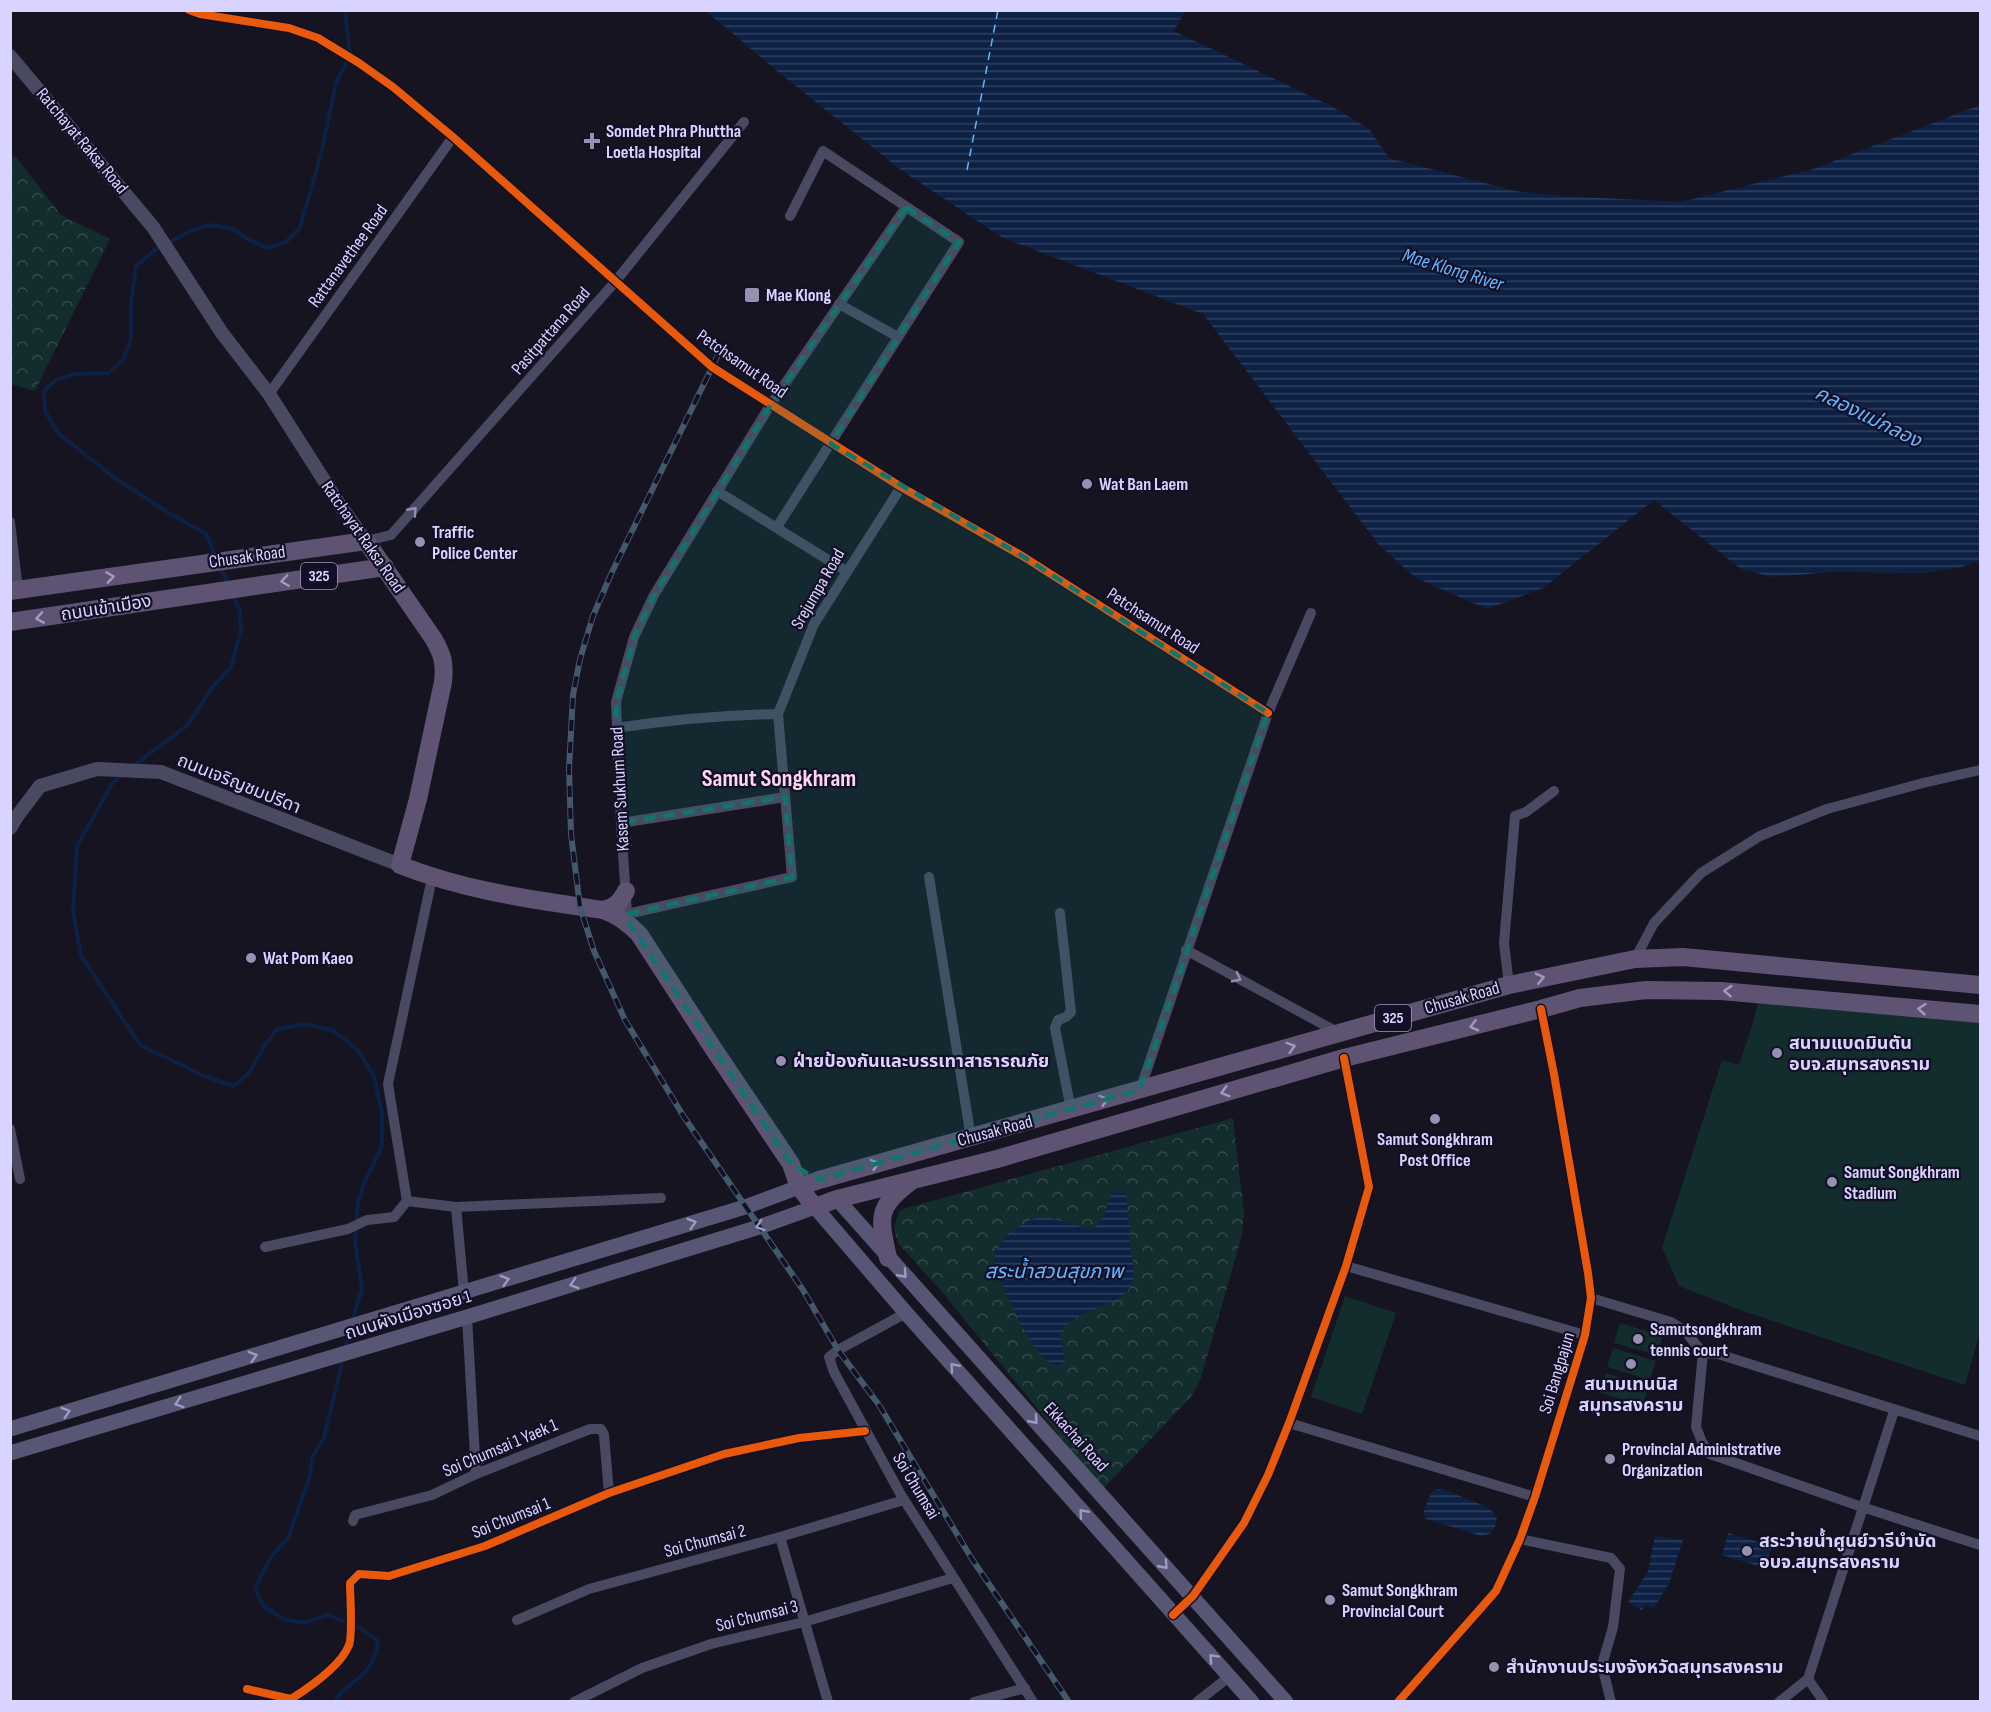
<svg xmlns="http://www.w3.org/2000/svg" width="1991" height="1712" viewBox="0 0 1991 1712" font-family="'Sofia Sans Condensed','Noto Sans Thai',sans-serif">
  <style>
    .forest { fill: url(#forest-crowns) }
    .garden { fill: #132c2d }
    .water { fill: url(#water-rules) }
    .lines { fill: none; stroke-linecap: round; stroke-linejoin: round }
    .stream { stroke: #0d2144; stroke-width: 4 }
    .ferry { stroke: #62b6ff; stroke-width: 1.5; stroke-dasharray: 8 6; stroke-linecap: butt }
    .minor { stroke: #4a4962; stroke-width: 10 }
    .tertiary { stroke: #4a4962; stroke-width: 14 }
    .secondary { stroke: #575674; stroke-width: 15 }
    .primary { stroke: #5e5373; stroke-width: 18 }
    .rail-casing { stroke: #43596b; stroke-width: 6 }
    .rail { stroke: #130f26; stroke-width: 4; stroke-dasharray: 11; stroke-linecap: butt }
    .cycleway-casing { stroke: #130f26; stroke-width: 11 }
    .cycleway { stroke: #e8590c; stroke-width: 8 }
    .oneway { stroke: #928eb0 }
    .oneway2 { stroke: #a29ac0 }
    .oneway3 { stroke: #9e9bc0 }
    .marked { fill: #0f766e; fill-opacity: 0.2; stroke: #0f766e; stroke-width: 4.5; stroke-dasharray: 12 8; stroke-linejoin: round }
    .poi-dot { fill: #9591b1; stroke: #130f26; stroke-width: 2 }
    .labels { text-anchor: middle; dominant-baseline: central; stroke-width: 4.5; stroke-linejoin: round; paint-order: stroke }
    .shield { fill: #130f26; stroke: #9e99be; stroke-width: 1.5 }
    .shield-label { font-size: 16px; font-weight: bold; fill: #d9d4ff }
    .poi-label { font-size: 18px; font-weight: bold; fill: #d9d4ff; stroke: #130f26; text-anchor: start }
    .street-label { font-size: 18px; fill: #d9d4ff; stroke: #130f26 }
    .water-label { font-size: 20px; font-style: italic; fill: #62b6ff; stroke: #130f26 }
    .district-label { font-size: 24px; font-weight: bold; fill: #ffd6f0; stroke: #130f26 }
  </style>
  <defs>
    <pattern id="forest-crowns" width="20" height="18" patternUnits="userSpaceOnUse" patternTransform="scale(1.5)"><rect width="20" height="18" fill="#132c2d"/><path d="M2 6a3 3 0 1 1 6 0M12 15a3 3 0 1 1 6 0" fill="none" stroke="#354a4c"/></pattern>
    <pattern id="water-rules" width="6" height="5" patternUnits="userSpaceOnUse" patternTransform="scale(1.5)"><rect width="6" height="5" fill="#0d2144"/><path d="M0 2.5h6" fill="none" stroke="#304060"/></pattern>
  </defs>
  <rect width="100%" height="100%" fill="#161421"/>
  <!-- forest -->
  <g class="forest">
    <path d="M 10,156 L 16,157 L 61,215 L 110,239 L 35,391 L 11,384 Z"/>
    <path d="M 1233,1118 L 1244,1213 L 1242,1235 L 1200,1381 L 1191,1397 L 1103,1489 L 942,1292 L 898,1243 L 894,1228 L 899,1212 L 903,1209 Z"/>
  </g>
  <!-- garden -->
  <g class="garden">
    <path d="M 1760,994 L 1980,1014 L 1980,1332 L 1965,1385 L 1740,1310 L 1679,1286 L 1662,1248 L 1722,1060 L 1739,1065 L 1753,1023 Z"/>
    <path d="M 1345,1296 L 1396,1313 L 1362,1414 L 1311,1397 Z"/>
    <path d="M 1620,1323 L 1663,1336 L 1657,1355 L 1614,1343 Z"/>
    <path d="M 1613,1348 L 1656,1361 L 1650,1380 L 1607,1367 Z"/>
    <path d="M 1606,1373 L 1648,1386 L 1643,1405 L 1600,1393 Z"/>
  </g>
  <!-- water -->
  <g class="water">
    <path d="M 706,11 L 1185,11 L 1174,31 L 1331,106 L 1369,129 L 1389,158 L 1515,191 L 1561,196 L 1681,202 L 1813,169 L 1980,105 L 1980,563 L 1974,562 L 1962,567 L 1924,573 L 1832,572 L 1772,577 L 1741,569 L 1654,500 L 1543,588 L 1487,609 L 1416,578 L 1379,545 L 1203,314 L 1003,238 L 901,170 L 777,71 Z"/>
    <path d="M 1120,1190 L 1126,1194 L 1129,1222 L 1131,1227 C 1125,1244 1139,1265 1132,1283 C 1125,1302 1098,1306 1082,1315 C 1073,1319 1067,1325 1060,1332 L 1065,1361 L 1057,1367 C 1050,1363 1044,1358 1039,1353 C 1027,1339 993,1274 995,1257 C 996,1248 1003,1240 1010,1234 C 1033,1215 1040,1214 1068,1223 C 1075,1225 1083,1227 1090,1230 C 1094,1227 1099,1224 1102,1219 C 1109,1209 1104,1194 1120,1190 Z"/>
    <path d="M 1437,1489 L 1445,1490 L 1487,1507 L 1494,1513 L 1497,1520 C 1494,1530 1492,1535 1481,1536 L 1426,1519 L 1423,1514 L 1431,1493 Z"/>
    <path d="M 1728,1533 L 1772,1546 L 1765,1568 L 1722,1555 Z"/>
    <path d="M 1655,1536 L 1683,1540 L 1669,1583 L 1654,1608 L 1646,1604 L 1642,1610 L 1628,1602 L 1648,1572 Z"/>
  </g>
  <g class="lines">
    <!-- stream -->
    <g class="stream">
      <path d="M 168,243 L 193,230 L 210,225 L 233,229 L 246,238 L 267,248 L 286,242 L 300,228 L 321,154 L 336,83 L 350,55 L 345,10"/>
      <path d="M 161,246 L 155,250 L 136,266 L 131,304 L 131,339 L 123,360 L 108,373 L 76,374 L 56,380 L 44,391 L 45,411 L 59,434 L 115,478 L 169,513 L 206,534 L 216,557"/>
      <path d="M 220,566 L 228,584"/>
      <path d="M 133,766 L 188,725 L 211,689 L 231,667 L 241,630 L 240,611 L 232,594"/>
      <path d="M 122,775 L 113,782 L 77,846 L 73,911 L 81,956 L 140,1045 L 204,1076 L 233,1086 L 249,1073 L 265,1045 L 277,1029 L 306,1024 L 334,1031 L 358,1050 L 374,1077 L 382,1113 L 382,1146 L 363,1186 L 358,1203 L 355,1242 L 362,1288 L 352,1322"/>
      <path d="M 345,1348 L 350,1332"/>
      <path d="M 335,1702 C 339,1693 344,1690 351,1684 C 368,1672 375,1662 378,1641 L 360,1628 L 328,1615 L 304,1623 L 286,1620 L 264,1607 L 255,1588 L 271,1557 L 288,1538 L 309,1479 L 313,1456 L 324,1438 L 343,1358"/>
    </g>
    <!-- ferry -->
    <path class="ferry" d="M 967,170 L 998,10"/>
    <!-- minor -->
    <g class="minor">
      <path d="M 189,10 L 200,14 L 289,28 L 318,38 L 359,63 L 393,87 L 453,137 L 712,367 L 901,487 L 1024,557 L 1268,713"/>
      <path d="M 839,304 L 898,337"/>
      <path d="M 269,394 L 453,137"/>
      <path d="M 717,491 L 846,571"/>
      <path d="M 10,522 L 18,590"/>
      <path d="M 777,527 L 959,242 L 823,151 L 790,216"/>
      <path d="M 366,541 L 391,535 L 615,282 L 744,122"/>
      <path d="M 616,728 C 670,720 723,715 778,714"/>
      <path d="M 621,823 L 785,797"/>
      <path d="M 929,877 L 971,1138"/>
      <path d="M 1060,913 L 1071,1012 L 1066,1017 L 1058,1020 L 1055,1028 L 1071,1110"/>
      <path d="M 627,914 L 792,877 L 778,714 L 814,624 L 901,487"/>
      <path d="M 630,925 L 627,914 L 621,823 L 616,702 L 634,637 L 654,595 L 771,404 L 906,207"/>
      <path d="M 1186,950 L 1339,1033"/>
      <path d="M 1635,959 L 1654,923 L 1701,873 L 1760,836 L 1827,809 L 1923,783 L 1980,770"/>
      <path d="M 1509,985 L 1504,943 L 1515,816 L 1526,812 L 1554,791"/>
      <path d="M 1140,1090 L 1268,713 L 1311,613"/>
      <path d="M 10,1129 L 20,1179"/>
      <path d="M 407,1201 L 456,1207 L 661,1198"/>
      <path d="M 456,1207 L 464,1292"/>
      <path d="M 265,1247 L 348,1229 L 367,1220 L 394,1217 L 407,1201 L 388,1084 L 432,878"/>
      <path d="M 1346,1266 L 1585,1335"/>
      <path d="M 1591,1298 L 1671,1322 L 1685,1331 L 1703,1353 L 1696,1427 L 1702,1442 L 1710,1454 L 1862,1507 L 1980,1545"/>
      <path d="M 906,1313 L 838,1350 L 829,1357 L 834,1372 L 901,1495 L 1033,1702"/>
      <path d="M 467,1317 L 476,1474"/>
      <path d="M 1703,1353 L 1718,1354 L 1980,1436"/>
      <path d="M 1289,1423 L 1535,1497"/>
      <path d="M 353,1521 L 355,1515 L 432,1495 L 476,1474 L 590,1429 L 601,1429 L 604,1435 L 609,1493"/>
      <path d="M 780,1537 L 828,1702"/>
      <path d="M 1520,1539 L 1611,1558 L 1620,1569 L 1613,1627 L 1602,1665 L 1611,1702"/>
      <path d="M 1173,1615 L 1193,1596 L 1244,1523 L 1268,1475 L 1289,1423 L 1346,1266 L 1369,1187 L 1344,1058"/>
      <path d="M 517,1620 L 589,1589 L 780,1537 L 904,1500"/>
      <path d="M 1808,1679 L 1824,1702"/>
      <path d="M 247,1689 L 291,1699 C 310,1687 341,1666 349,1645 C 353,1635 350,1596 350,1583 L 359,1574 L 389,1576 L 485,1546 L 609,1493 L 724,1454 L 799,1438 L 865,1431"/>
      <path d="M 574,1702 L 642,1668 L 711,1644 L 804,1622 L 953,1578"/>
      <path d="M 974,1702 L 1025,1688"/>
      <path d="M 1197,1702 L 1230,1676"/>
      <path d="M 1398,1702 L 1496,1591 L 1520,1539 L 1535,1497 L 1585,1335 L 1591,1298 L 1588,1273 L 1554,1074 L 1541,1009"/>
      <path d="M 1779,1702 L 1808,1679 L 1894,1411"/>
    </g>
    <!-- tertiary -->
    <g class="tertiary">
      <path d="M 10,56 L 153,227 L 222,333 L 269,394 L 341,507 L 366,541"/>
      <path d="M 10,828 L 18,815 L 40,786 L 97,769 L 161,772 L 400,865"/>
    </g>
    <!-- secondary -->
    <g class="secondary">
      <path d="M 837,1199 L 1286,1702"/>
      <path d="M 10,1429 L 745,1207 L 799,1187"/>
      <path d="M 10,1453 L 467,1317 L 759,1227 L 815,1207 L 906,1313 L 1252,1702"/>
    </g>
    <!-- primary -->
    <g class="primary">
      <path d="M 10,591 L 366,541 L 433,638 C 443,655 445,663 443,682 L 418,799 L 400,865 C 465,891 534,900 603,910 C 618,915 628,923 639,934 L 713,1048 L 791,1164 L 799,1187 L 815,1207 L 837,1199 L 997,1159 L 1344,1058 L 1541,1009 L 1580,998 L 1646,990 L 1721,991 L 1980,1014"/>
      <path d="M 10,622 L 385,567"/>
      <path d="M 603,910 C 616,907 620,902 626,891"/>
      <path d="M 799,1187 L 819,1180 L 1509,985 L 1635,959 L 1683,957 L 1980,985"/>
      <path d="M 888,1258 C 880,1220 875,1208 909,1183"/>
    </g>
    <!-- rail casing -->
    <g class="rail-casing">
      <path id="rail" d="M 718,355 L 612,572 L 593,616 L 580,659 L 573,695 L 569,769 L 571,834 L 580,907 L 594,951 L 625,1020 L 684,1117 L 803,1290 L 838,1350 L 879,1405 L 972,1559 L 1069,1702"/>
    </g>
    <!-- rail -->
    <use href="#rail" class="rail"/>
    <!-- cycleway casing -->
    <g class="cycleway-casing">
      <g id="cycleway">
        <path d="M 189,10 L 200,14 L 289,28 L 318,38 L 359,63 L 393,87 L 453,137 L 712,367 L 901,487 L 1024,557 L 1268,713"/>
        <path d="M 1173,1615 L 1193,1596 L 1244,1523 L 1268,1475 L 1289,1423 L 1346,1266 L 1369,1187 L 1344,1058"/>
        <path d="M 247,1689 L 291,1699 C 310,1687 341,1666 349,1645 C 353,1635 350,1596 350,1583 L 359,1574 L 389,1576 L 485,1546 L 609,1493 L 724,1454 L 799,1438 L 865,1431"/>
        <path d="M 1398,1702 L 1496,1591 L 1520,1539 L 1535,1497 L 1585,1335 L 1591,1298 L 1588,1273 L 1554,1074 L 1541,1009"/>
      </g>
    </g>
    <!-- cycleway -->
    <use href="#cycleway" class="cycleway"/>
  </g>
  <!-- one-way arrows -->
  <defs><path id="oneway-chevron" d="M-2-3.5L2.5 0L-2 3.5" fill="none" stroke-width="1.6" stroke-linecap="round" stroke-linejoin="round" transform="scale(1.5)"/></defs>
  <g class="oneway">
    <use href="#oneway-chevron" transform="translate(413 511) rotate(-48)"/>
    <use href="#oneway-chevron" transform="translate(1237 978) rotate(28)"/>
  </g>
  <g class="oneway2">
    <use href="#oneway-chevron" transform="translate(110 577) rotate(-8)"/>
    <use href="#oneway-chevron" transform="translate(285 581) rotate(172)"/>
    <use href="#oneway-chevron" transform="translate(40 618) rotate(171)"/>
    <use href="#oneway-chevron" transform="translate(1540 978) rotate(-13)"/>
    <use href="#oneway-chevron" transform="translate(1728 991) rotate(-176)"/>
    <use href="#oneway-chevron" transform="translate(1922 1009) rotate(-175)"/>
    <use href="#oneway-chevron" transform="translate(1474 1026) rotate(166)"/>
    <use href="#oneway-chevron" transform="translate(1291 1047) rotate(-16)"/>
    <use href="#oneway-chevron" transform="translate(1225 1092) rotate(164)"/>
    <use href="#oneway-chevron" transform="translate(1104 1100) rotate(-17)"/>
    <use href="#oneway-chevron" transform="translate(875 1164) rotate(-16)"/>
  </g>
  <g class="oneway3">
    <use href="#oneway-chevron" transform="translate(692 1223) rotate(-17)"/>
    <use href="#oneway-chevron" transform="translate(760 1226) rotate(162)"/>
    <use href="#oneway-chevron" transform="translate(903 1274) rotate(48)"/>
    <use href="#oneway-chevron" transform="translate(505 1280) rotate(-17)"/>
    <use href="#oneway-chevron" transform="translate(574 1284) rotate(163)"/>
    <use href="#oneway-chevron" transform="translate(253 1356) rotate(-17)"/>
    <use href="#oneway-chevron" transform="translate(954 1367) rotate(-131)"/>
    <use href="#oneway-chevron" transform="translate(179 1403) rotate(163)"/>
    <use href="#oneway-chevron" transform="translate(66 1412) rotate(-17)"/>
    <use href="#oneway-chevron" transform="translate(1034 1420) rotate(48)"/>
    <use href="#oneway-chevron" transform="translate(1083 1513) rotate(-131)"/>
    <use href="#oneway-chevron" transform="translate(1164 1565) rotate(48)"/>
    <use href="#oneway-chevron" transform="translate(1213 1658) rotate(-133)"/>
  </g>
  <!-- marked area -->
  <path class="marked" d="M 906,207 L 959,242 L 831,444 L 1024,557 L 1268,713 L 1140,1090 L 819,1180 L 791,1164 L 630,925 L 627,914 L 792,877 L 785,797 L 621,823 L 616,702 L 634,637 L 654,595 L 771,404 Z"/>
  <!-- markers -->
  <g class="poi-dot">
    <path d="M589 132h6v6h6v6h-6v6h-6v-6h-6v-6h6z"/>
    <rect x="744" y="287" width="16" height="16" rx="3"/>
    <circle cx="1087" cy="484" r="6"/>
    <circle cx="420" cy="542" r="6"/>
    <circle cx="251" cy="958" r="6"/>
    <circle cx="1777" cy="1053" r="6"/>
    <circle cx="781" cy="1061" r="6"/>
    <circle cx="1435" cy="1119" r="6"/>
    <circle cx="1832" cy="1182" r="6"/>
    <circle cx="1638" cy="1339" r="6"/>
    <circle cx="1631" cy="1364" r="6"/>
    <circle cx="1610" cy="1459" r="6"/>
    <circle cx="1747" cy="1551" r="6"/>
    <circle cx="1330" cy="1600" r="6"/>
    <circle cx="1494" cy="1667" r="6"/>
  </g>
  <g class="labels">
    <!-- shield labels -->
    <g class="shield">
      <rect x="301" y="563" width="36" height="26" rx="4.5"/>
      <rect x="1375" y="1005" width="36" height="26" rx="4.5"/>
    </g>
    <g class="shield-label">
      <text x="319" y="576">325</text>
      <text x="1393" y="1018">325</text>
    </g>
    <!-- poi labels -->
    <g class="poi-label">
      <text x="606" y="131">Somdet Phra Phuttha<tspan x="606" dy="21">Loetla Hospital</tspan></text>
      <text x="766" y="295">Mae Klong</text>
      <text x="1099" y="484">Wat Ban Laem</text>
      <text x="432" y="532">Traffic<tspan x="432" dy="21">Police Center</tspan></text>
      <text x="263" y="958">Wat Pom Kaeo</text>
      <text x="1789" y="1043">สนามแบดมินตัน<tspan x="1789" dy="21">อบจ.สมุทรสงคราม</tspan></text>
      <text x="793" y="1061">ฝ่ายป้องกันและบรรเทาสาธารณภัย</text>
      <text x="1435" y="1139" text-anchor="middle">Samut Songkhram<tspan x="1435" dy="21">Post Office</tspan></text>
      <text x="1844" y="1172">Samut Songkhram<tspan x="1844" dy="21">Stadium</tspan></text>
      <text x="1650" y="1329">Samutsongkhram<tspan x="1650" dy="21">tennis court</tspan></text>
      <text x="1631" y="1384" text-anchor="middle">สนามเทนนิส<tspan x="1631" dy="21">สมุทรสงคราม</tspan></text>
      <text x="1622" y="1449">Provincial Administrative<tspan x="1622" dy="21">Organization</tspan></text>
      <text x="1759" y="1541">สระว่ายน้ำศูนย์วารีบำบัด<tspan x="1759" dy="21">อบจ.สมุทรสงคราม</tspan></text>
      <text x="1342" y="1590">Samut Songkhram<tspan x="1342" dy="21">Provincial Court</tspan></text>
      <text x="1506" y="1667">สำนักงานประมงจังหวัดสมุทรสงคราม</text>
    </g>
    <!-- street labels -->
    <g class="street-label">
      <text transform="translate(82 141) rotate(50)">Ratchayat Raksa Road</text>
      <text transform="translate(348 256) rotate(-54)">Rattanavethee Road</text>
      <text transform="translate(551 331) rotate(-49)">Pasitpattana Road</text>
      <text transform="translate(742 364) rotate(35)">Petchsamut Road</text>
      <text transform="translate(363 537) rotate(55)">Ratchayat Raksa Road</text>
      <text transform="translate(247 557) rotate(-8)">Chusak Road</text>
      <text transform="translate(818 589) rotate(-60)">Srejumpa Road</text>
      <text transform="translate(106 608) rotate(-9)">ถนนเข้าเมือง</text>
      <text transform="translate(1153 621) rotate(33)">Petchsamut Road</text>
      <text transform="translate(239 784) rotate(22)">ถนนเจริญชมปรีดา</text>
      <text transform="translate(620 789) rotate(-93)">Kasem Sukhum Road</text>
      <text transform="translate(1462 998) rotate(-16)">Chusak Road</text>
      <text transform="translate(995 1131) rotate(-15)">Chusak Road</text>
      <text transform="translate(408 1315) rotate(-17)">ถนนผังเมืองซอย 1</text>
      <text transform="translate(1557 1373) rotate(-73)">Soi Bangpajun</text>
      <text transform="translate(1076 1437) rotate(48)">Ekkachai Road</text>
      <text transform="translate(500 1448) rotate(-23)">Soi Chumsai 1 Yaek 1</text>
      <text transform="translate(916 1486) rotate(59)">Soi Chumsai</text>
      <text transform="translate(511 1518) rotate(-22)">Soi Chumsai 1</text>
      <text transform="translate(705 1541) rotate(-15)">Soi Chumsai 2</text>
      <text transform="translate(757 1616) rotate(-14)">Soi Chumsai 3</text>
    </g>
    <!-- water labels -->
    <g class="water-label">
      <text transform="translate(1453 270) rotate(17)">Mae Klong River</text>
      <text transform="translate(1868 417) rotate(26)">คลองแม่กลอง</text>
      <text x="1054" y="1272">สระน้ำสวนสุขภาพ</text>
    </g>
    <!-- district labels -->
    <g class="district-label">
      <text x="779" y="778">Samut Songkhram</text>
    </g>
  </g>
  <!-- border -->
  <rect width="1991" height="1712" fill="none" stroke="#d9d4ff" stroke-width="24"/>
</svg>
